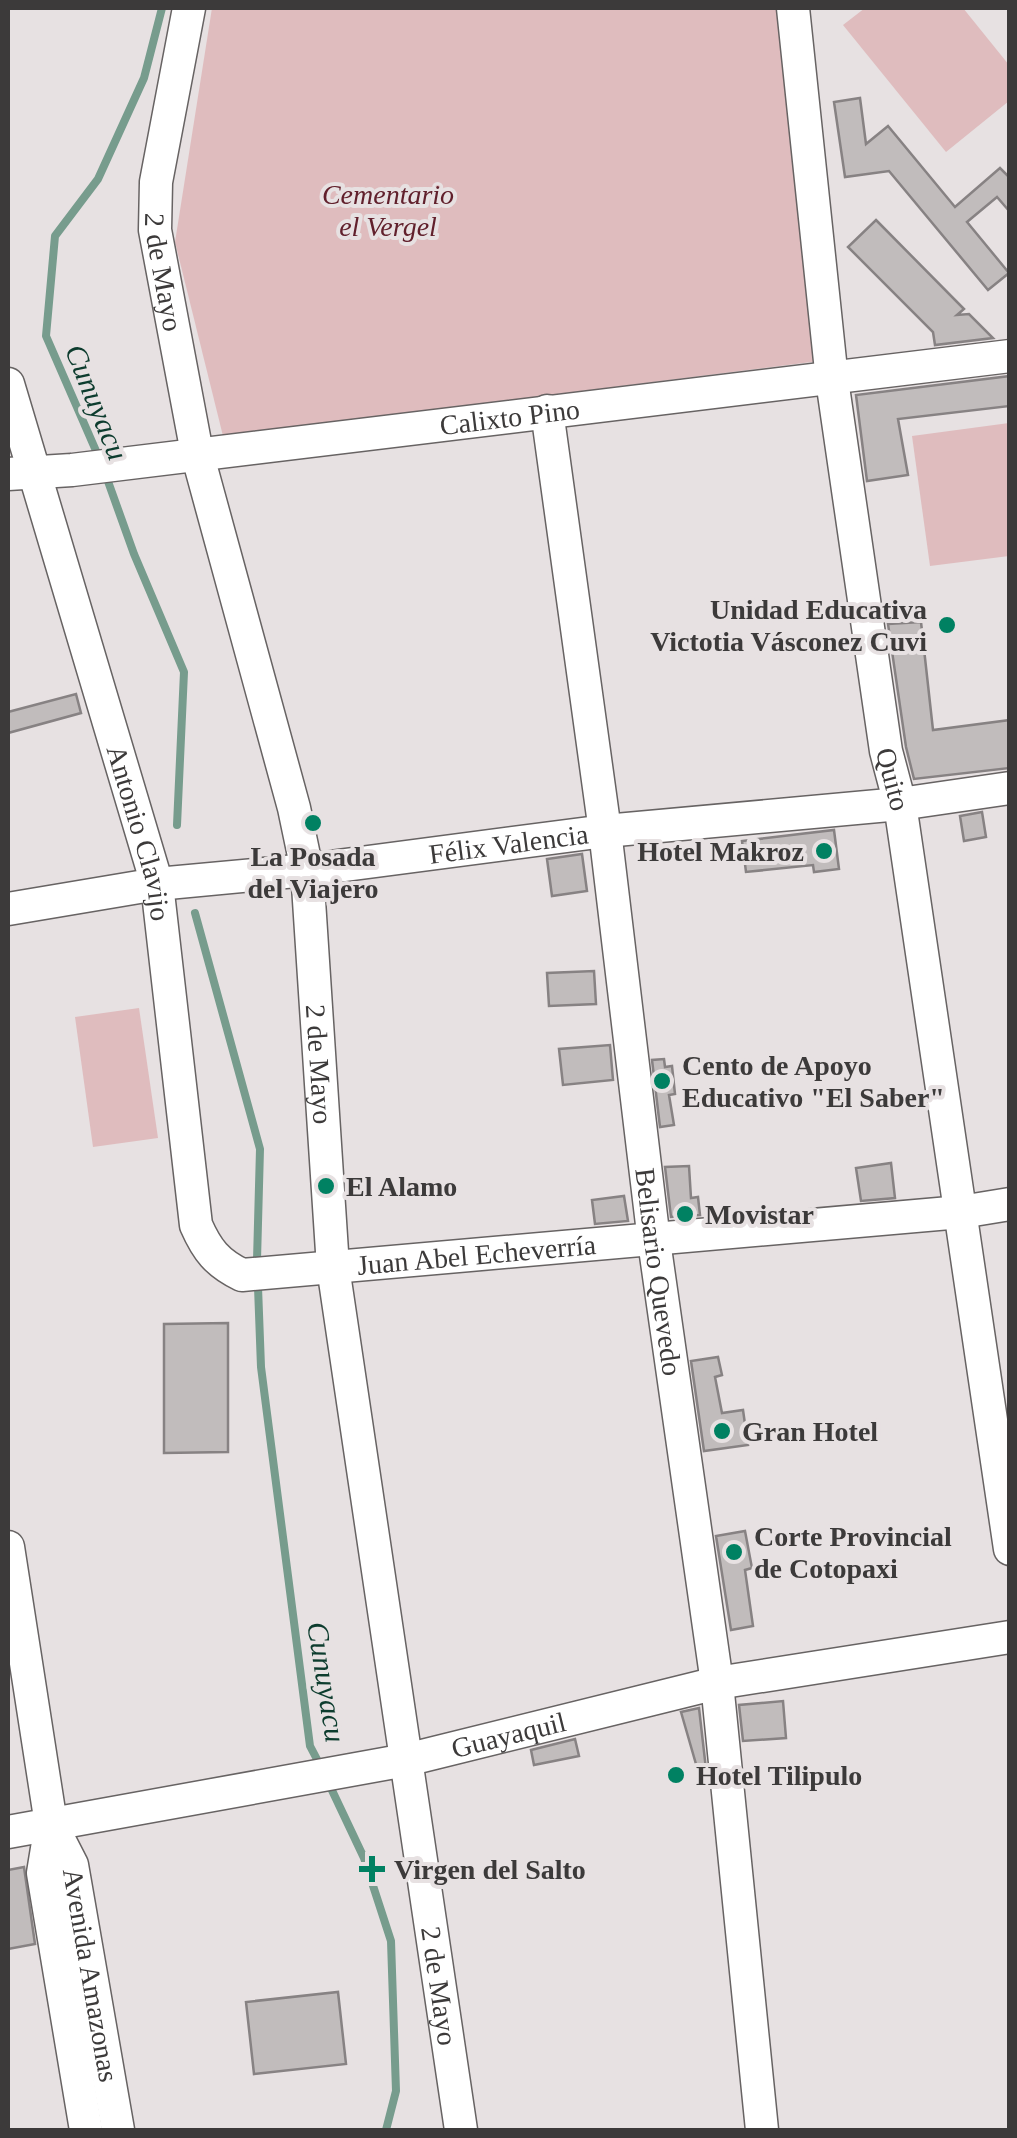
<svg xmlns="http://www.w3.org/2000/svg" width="1017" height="2138" viewBox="0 0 1017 2138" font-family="Georgia,serif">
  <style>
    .green { fill: #dfbcbe }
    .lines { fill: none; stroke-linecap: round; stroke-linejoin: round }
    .stream { stroke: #779c8d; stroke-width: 8 }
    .building { fill: #c1bcbc; stroke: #878283; stroke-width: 2.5 }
    .minor-casing { stroke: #676363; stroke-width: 35 }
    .minor { stroke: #fff; stroke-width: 32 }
    .poi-dot { fill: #008162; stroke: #e7e1e2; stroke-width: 4 }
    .labels { text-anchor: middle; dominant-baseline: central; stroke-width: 8; stroke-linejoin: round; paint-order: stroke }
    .park-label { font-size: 28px; font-style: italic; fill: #61202c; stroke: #e7e1e2 }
    .street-label { font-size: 28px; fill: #3c3a3a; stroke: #e7e1e2 }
    .poi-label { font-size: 28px; font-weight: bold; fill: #3c3a3a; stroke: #e7e1e2; text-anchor: start }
    .water-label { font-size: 30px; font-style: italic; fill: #0d3c2e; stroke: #e7e1e2 }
  </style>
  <rect width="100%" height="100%" fill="#e7e1e2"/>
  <!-- green -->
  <g class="green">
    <path d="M 212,8 L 787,8 L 835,359 L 223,436 L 175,242 Z"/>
    <path d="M 865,8 L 963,8 L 1009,65 L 1009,101 L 946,152 L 843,25 Z"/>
    <path d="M 1009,423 L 1009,556 L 930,566 L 912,436 Z"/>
    <path d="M 139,1008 L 158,1138 L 93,1147 L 75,1017 Z"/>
  </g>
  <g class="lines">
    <!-- stream -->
    <g class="stream">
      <path d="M 100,460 L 46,336 L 55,236 L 98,179 L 144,78 L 162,8"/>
      <path d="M 105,473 L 134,554 L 184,672 L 177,825"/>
      <path d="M 195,913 L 260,1149 L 257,1260"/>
      <path d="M 258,1287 L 261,1367 L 310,1746 L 321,1767"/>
      <path d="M 329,1784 L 364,1858 L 391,1941 L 396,2091 L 386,2130"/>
    </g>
  </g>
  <!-- building -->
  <g class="building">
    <path d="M 860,98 L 866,144 L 888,126 L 955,207 L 1000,168 L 1010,178 L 1010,212 L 997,197 L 967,222 L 1009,273 L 988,290 L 889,171 L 845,177 L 834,102 Z"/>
    <path d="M 876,220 L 964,309 L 957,315 L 969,314 L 993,338 L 935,345 L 933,332 L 848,247 Z"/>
    <path d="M 1010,376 L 1010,406 L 898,419 L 908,475 L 867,481 L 856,395 Z"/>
    <path d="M 921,622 L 933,730 L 1010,720 L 1010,768 L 914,779 L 906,747 L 888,624 Z"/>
    <path d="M 76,694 L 81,713 L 8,733 L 8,712 Z"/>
    <path d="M 982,812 L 986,837 L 964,841 L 960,816 Z"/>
    <path d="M 834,830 L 839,869 L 814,872 L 813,865 L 746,872 L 742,841 Z"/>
    <path d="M 582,854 L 587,891 L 552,896 L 547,859 Z"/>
    <path d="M 594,971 L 596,1004 L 549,1006 L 547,973 Z"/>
    <path d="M 610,1045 L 613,1080 L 563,1085 L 559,1049 Z"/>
    <path d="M 664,1059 L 665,1067 L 672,1066 L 675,1094 L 669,1095 L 674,1125 L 660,1127 L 652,1060 Z"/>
    <path d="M 891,1163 L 895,1198 L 861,1201 L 856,1168 Z"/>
    <path d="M 689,1166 L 691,1198 L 698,1197 L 700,1215 L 671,1217 L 665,1167 Z"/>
    <path d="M 624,1196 L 628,1221 L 595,1224 L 592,1200 Z"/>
    <path d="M 228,1323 L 228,1452 L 164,1453 L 164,1324 Z"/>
    <path d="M 718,1357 L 722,1375 L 715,1377 L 722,1413 L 743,1410 L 748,1445 L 704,1451 L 691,1361 Z"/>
    <path d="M 745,1531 L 752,1568 L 745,1570 L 753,1626 L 731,1630 L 716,1536 Z"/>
    <path d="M 783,1701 L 786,1738 L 743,1741 L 739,1705 Z"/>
    <path d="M 699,1708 L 706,1769 L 698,1771 L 681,1712 Z"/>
    <path d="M 575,1739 L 579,1756 L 534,1765 L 531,1750 Z"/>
    <path d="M 24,1867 L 35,1944 L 8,1949 L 8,1870 Z"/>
    <path d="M 338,1992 L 346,2064 L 254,2074 L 246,2002 Z"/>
  </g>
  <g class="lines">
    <!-- minor casing -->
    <g class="minor-casing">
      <g id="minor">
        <path id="s1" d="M 189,8 L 156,182 L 155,230 L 197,453 L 294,808 L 307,870 L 333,1267 L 461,2130"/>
        <path id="s2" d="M 793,8 L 832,380 L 886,751 L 900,804 L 1010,1549"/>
        <path id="s3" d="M 8,384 L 157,884 L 196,1225 C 207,1250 217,1263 242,1275 L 961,1212 L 1010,1204"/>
        <path id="s4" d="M 547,411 L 605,831 L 654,1241 L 717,1683 L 762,2130"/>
        <path id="s5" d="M 8,474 L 72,470 L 1010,356"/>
        <path id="s6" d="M 8,909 L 157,884 L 307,870 L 605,831 L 900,804 L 1010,788"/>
        <path id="s7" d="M 8,1547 L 51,1824 L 72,1865 L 118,2130"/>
        <path d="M 51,1824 L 43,1873 L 86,2130"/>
        <path id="s8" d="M 8,1832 L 406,1760 L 717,1683 L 1010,1637"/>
      </g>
    </g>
    <!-- minor -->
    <use href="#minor" class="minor"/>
  </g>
  <!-- markers -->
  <g class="poi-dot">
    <circle cx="947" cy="625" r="10"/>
    <circle cx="313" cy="823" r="10"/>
    <circle cx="824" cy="851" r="10"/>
    <circle cx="662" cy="1081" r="10"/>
    <circle cx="326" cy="1186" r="10"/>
    <circle cx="685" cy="1214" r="10"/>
    <circle cx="722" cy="1431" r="10"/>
    <circle cx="734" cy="1552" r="10"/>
    <circle cx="676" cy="1775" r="10"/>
    <path d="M367 1854h10v10h10v10h-10v10h-10v-10h-10v-10h10z"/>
  </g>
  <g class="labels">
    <!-- park labels -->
    <g class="park-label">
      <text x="388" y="194">Cementario<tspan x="388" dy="32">el Vergel</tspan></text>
    </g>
    <!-- street labels -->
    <g class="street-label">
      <text stroke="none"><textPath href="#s1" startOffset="268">2 de Mayo</textPath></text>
      <text stroke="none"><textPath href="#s5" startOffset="505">Calixto Pino</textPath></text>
      <text stroke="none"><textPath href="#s2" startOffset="778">Quito</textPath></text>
      <text stroke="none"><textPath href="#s3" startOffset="468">Antonio Clavijo</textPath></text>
      <text stroke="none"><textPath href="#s6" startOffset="505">Félix Valencia</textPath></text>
      <text stroke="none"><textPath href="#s1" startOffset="1078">2 de Mayo</textPath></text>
      <text stroke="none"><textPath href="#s3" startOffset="1170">Juan Abel Echeverría</textPath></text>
      <text stroke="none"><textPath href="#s4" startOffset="868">Belisario Quevedo</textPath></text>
      <text stroke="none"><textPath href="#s8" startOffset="510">Guayaquil</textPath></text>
      <text stroke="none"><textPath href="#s7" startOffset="438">Avenida Amazonas</textPath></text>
      <text stroke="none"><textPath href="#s1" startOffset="2008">2 de Mayo</textPath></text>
    </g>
    <!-- poi labels -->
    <g class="poi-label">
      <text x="927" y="609" text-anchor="end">Unidad Educativa<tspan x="927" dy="32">Victotia Vásconez Cuvi</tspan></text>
      <text x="804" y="851" text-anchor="end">Hotel Makroz</text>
      <text x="313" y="856" text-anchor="middle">La Posada<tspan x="313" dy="32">del Viajero</tspan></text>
      <text x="682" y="1065">Cento de Apoyo<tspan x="682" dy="32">Educativo "El Saber"</tspan></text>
      <text x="346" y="1186">El Alamo</text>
      <text x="705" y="1214">Movistar</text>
      <text x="742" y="1431">Gran Hotel</text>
      <text x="754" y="1536">Corte Provincial<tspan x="754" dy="32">de Cotopaxi</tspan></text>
      <text x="696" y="1775">Hotel Tilipulo</text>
      <text x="394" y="1869">Virgen del Salto</text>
    </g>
    <!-- water labels -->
    <g class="water-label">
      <text transform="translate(97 402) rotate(68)">Cunuyacu</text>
      <text transform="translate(327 1682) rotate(81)">Cunuyacu</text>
    </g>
  </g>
  <!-- border -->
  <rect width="1017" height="2138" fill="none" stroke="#3c3a3a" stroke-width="20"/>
</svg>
